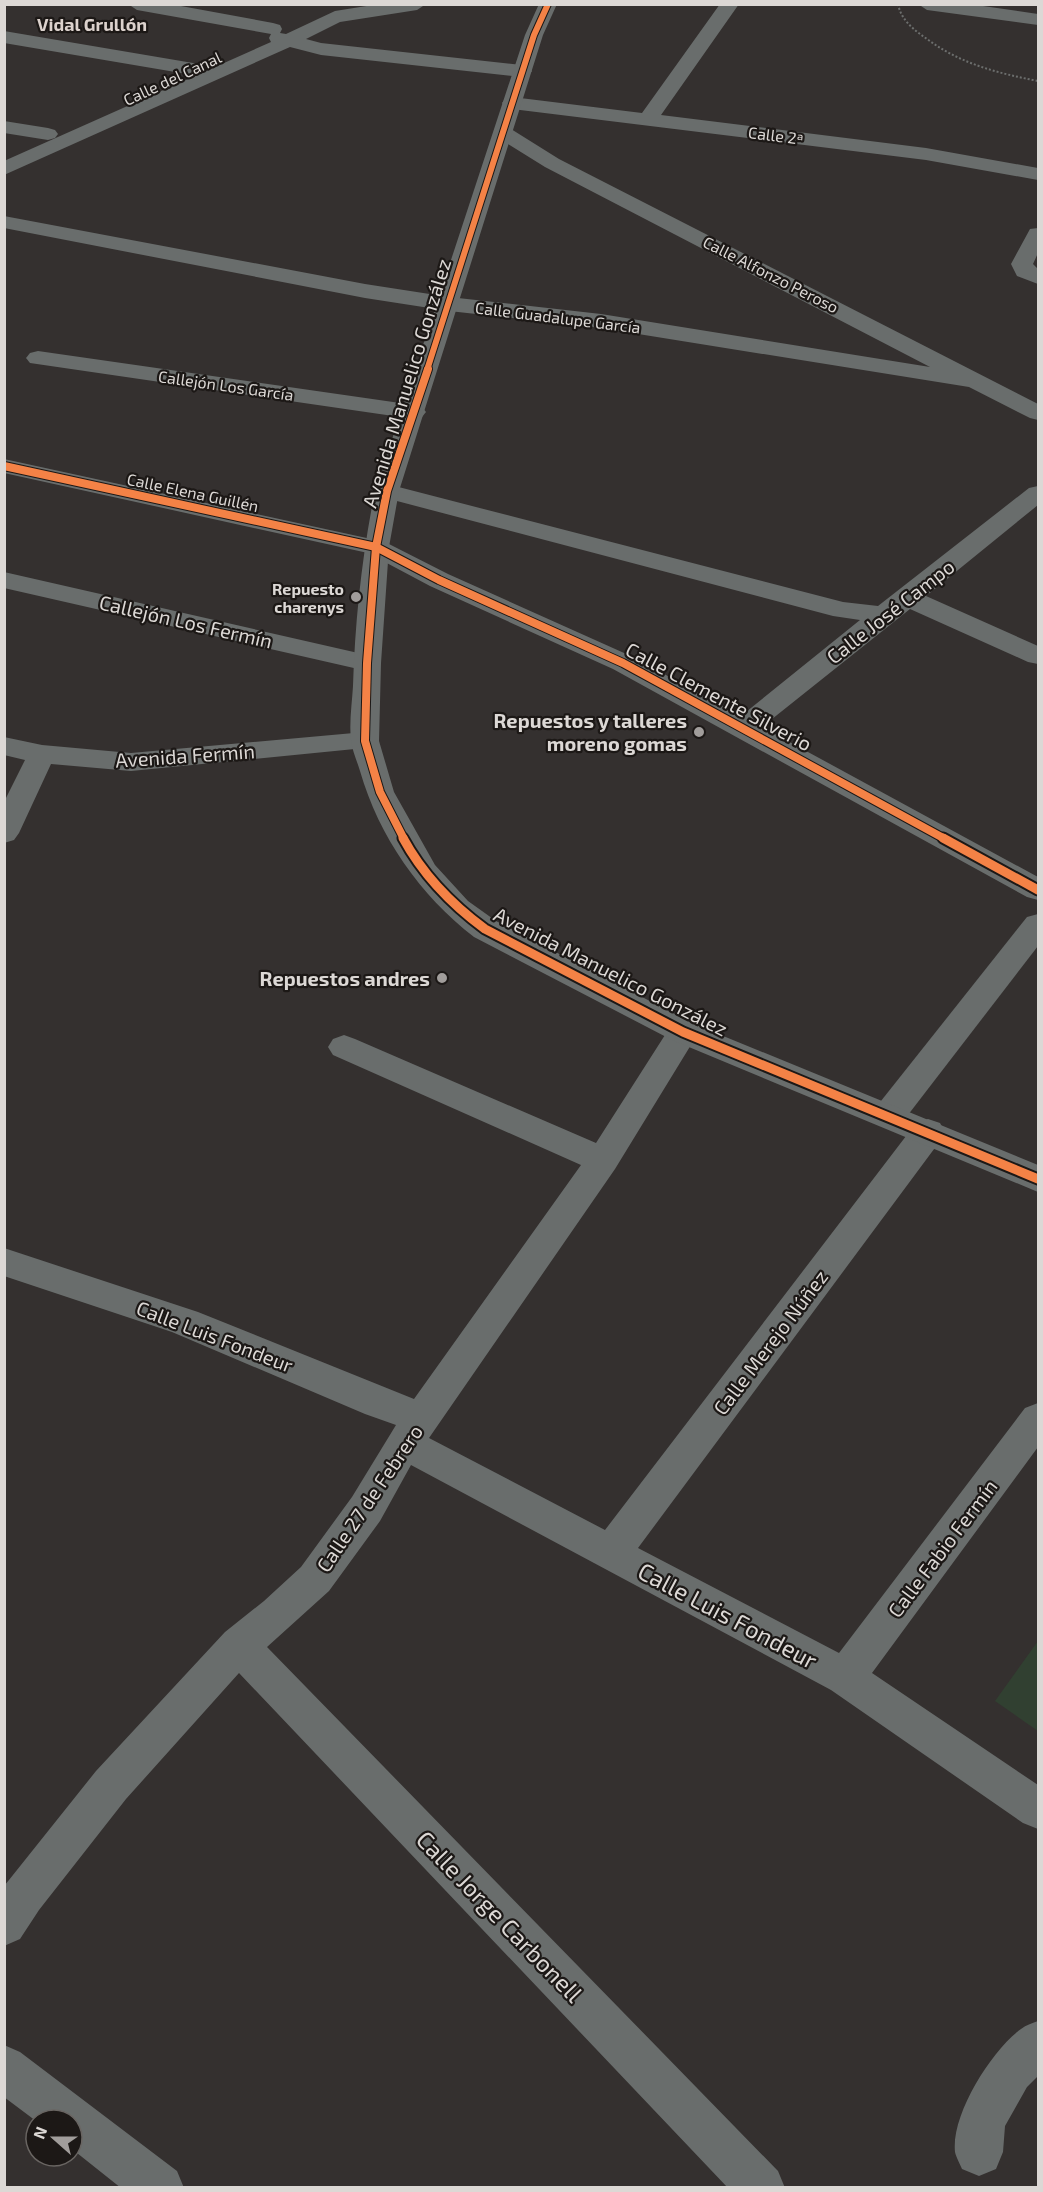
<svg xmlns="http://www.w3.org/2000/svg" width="1043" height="2192" viewBox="0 0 1043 2192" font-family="'Exo 2',sans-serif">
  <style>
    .green { fill: #314031 }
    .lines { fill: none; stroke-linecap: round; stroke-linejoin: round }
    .path { stroke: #6c6e6d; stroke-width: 2; stroke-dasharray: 2 2; stroke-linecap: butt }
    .minor { fill: #696d6c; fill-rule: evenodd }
    .tertiary { fill: #696d6c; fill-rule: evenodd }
    .cycleway-far2-casing { stroke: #1c1816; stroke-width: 8 }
    .cycleway-far1-casing { stroke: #1c1816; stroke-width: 10 }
    .cycleway-casing { stroke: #1c1816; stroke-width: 13 }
    .cycleway-far2 { stroke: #f48246; stroke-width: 6 }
    .cycleway-far1 { stroke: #f48246; stroke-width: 8 }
    .cycleway { stroke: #f48246; stroke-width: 9 }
    .poi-dot { fill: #a19d9b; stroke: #1c1816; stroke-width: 2 }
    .labels { text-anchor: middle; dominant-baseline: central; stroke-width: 4.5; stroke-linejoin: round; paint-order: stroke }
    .far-street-label { font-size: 16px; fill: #dcd8d5; stroke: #1c1816 }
    .far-poi-label { font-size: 16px; font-weight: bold; fill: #dcd8d5; stroke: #1c1816; text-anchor: end }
    .far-neighbourhood-label { font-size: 18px; font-weight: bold; fill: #dcd2cd; stroke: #1c1816 }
    .street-label { font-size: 20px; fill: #dcd8d5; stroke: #1c1816 }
    .poi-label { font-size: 20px; font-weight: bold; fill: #dcd8d5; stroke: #1c1816; text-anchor: end }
    .near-street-label { font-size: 24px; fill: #dcd8d5; stroke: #1c1816 }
  </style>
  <rect width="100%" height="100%" fill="#34302f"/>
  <!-- green -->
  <path class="green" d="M 1038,1641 L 1038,1731 L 995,1701 Z"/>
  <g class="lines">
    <!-- path -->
    <path class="path" d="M 898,4 C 901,20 914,30 927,39 C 961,64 997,73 1038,81"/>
    <!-- minor -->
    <g class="minor">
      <path d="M 128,4 L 170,4 L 273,23 L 280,25 L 282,29 L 280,33 L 286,34 L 335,11 L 379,4 L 426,4 L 417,10 L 340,22 L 306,39 L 321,43 L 522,65 L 529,67 L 532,71 L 529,75 L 522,77 L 321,55 L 290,47 L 4,175 L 4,161 L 271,42 L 269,38 L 271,34 L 137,10 Z"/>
      <path d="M 720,4 L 739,4 L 661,115 L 926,148 L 1038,168 L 1038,180 L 926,160 L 512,109 L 505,107 L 502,103 L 505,99 L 512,97 L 642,113 Z"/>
      <path d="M 918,4 L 969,4 L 1038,14 L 1038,25 L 927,10 Z"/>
      <path d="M 4,31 L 193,63 L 200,65 L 203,69 L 200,73 L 193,75 L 4,43 Z"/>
      <path d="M 4,121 L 48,128 L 55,130 L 58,134 L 55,138 L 48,140 L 4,133 Z"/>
      <path d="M 504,127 L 511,129 L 559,159 L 1038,404 L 1038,420 L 1030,418 L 969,387 L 601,328 L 449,311 L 365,298 L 4,228 L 4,216 L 365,284 L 449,297 L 601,314 L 930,367 L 545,167 L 497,137 L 494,133 L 497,129 Z"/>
      <path d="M 1038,228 L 1038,253 L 1033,264 L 1038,269 L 1038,284 L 1017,276 L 1011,264 L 1030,229 Z"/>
      <path d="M 38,351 L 414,405 L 422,407 L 426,412 L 422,417 L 414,419 L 30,363 L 26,358 L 30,353 Z"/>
      <path d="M 4,459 L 385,542 L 448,574 L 633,657 L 741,716 L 860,620 L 833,616 L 378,496 L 375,491 L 378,486 L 387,484 L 843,602 L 878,606 L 1029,488 L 1038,486 L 1038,505 L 926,596 L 1038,646 L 1038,664 L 1028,662 L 910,609 L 762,727 L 1038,877 L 1038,900 L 1027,897 L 613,669 L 430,586 L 368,553 L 4,473 Z"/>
      <path d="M 4,572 L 367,655 L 377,657 L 381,663 L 377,669 L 367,671 L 4,588 Z"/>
      <path d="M 365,732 L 375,735 L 379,741 L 375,747 L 131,771 L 51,764 L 19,833 L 14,840 L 4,843 L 4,802 L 25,760 L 4,755 L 4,737 L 42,745 L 131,753 Z"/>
      <path d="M 1038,914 L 1038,946 L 901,1124 L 889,1127 L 877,1124 L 872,1115 L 877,1106 L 1027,917 Z"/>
      <path d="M 683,1020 L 694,1024 L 699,1032 L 694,1040 L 615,1169 L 429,1438 L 605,1530 L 916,1123 L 928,1119 L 940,1123 L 945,1132 L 940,1141 L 638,1548 L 839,1653 L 1025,1408 L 1038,1403 L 1038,1447 L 872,1673 L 1038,1785 L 1038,1829 L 1023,1823 L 831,1690 L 411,1465 L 380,1521 L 329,1591 L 267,1647 L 778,2171 L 785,2188 L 728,2188 L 239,1673 L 126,1799 L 39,1910 L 20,1939 L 4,1946 L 4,1886 L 9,1880 L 96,1771 L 225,1632 L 264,1601 L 301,1567 L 352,1497 L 396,1425 L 365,1414 L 172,1332 L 4,1276 L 4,1248 L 198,1312 L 414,1399 L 581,1165 L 333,1055 L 328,1047 L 333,1039 L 344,1035 L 355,1039 L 596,1143 L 672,1024 Z"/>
      <path d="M 1038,2021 L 1038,2076 L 1027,2087 L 1005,2126 L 1003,2152 L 996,2169 L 979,2176 L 962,2169 C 960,2164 956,2157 955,2152 C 951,2114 992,2050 1021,2029 C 1026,2025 1033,2023 1038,2021 Z"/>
      <path d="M 4,2045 L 20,2052 L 177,2171 L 184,2188 L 121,2188 L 72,2149 L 72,2120 L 36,2121 L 4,2097 Z"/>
    </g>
    <!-- tertiary -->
    <path class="tertiary" d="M 539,4 L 557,4 L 543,35 L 399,491 L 389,547 L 381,663 L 379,741 L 394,792 L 435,865 L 468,901 L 496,921 L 694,1024 L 1038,1165 L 1038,1192 L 672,1040 L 474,937 C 420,895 379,837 360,771 C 357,761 352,750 351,740 C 349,723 352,703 353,686 C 355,620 362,555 375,491 L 525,35 Z"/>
    <!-- cycleway-far2 casing -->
    <g class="cycleway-far2-casing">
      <path id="cycleway-far2" d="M 427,370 L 534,35 L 548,4"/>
    </g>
    <!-- cycleway-far1 casing -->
    <g class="cycleway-far1-casing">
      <g id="cycleway-far1">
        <path d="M 4,466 L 376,547 L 439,580 L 623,663 L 945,839"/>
        <path d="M 404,839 L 380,792 L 365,741 L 367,663 L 376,547 L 387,491 L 428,369"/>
      </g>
    </g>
    <!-- cycleway casing -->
    <g class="cycleway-casing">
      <g id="cycleway">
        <path d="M 403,838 C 423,875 451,904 485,929 L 683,1032 L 1038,1179"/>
        <path d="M 943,838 L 1038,890"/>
      </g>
    </g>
    <!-- cycleway-far2 -->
    <use href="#cycleway-far2" class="cycleway-far2"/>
    <!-- cycleway-far1 -->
    <use href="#cycleway-far1" class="cycleway-far1"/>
    <!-- cycleway -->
    <use href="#cycleway" class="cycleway"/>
  </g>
  <!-- markers -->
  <g class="poi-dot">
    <circle cx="356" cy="597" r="6"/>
    <circle cx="699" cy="732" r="6"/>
    <circle cx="442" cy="978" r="6"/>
  </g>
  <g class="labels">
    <!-- far-street labels -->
    <g class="far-street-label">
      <text transform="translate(172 78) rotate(-25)">Calle del Canal</text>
      <text transform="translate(776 135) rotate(7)">Calle 2ª</text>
      <text transform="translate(771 274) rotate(27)">Calle Alfonzo Peroso</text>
      <text transform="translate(558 317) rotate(7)">Calle Guadalupe García</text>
      <text transform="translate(226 385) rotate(8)">Callejón Los García</text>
      <text transform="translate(193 492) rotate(12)">Calle Elena Guillén</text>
    </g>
    <!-- far-poi labels -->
    <g class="far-poi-label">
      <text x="344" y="588">Repuesto<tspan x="344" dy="18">charenys</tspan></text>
    </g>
    <!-- far-neighbourhood labels -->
    <g class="far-neighbourhood-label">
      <text x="92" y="24">Vidal Grullón</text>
    </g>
    <!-- street labels -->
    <g class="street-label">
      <text transform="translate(406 383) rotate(-73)">Avenida Manuelico González</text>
      <text transform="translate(890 611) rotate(-38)">Calle José Campo</text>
      <text transform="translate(186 621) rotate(13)">Callejón Los Fermín</text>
      <text transform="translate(719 696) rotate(28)">Calle Clemente Silverio</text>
      <text transform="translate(185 755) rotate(-4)">Avenida Fermín</text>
      <text transform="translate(611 971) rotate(27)">Avenida Manuelico González</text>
      <text transform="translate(215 1336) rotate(21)">Calle Luis Fondeur</text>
      <text transform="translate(770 1342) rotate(-53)">Calle Merejo Núñez</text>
      <text transform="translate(369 1498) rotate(-56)">Calle 27 de Febrero</text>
      <text transform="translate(942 1548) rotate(-53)">Calle Fabio Fermín</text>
    </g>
    <!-- poi labels -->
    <g class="poi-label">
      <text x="687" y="720">Repuestos y talleres<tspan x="687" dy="23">moreno gomas</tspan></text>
      <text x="430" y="978">Repuestos andres</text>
    </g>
    <!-- near-street labels -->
    <g class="near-street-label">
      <text transform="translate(728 1615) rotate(28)">Calle Luis Fondeur</text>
      <text transform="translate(500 1916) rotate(46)">Calle Jorge Carbonell</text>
    </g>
  </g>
  <!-- border -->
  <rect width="1043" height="2192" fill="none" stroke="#dcd8d5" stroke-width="12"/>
  <!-- north arrow -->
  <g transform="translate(54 2138) rotate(291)"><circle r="28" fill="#1c1816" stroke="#696562" stroke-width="1.5"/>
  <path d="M0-4.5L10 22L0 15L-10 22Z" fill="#a19d9b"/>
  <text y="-9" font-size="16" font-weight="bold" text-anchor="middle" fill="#dcd8d5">N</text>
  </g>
</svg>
